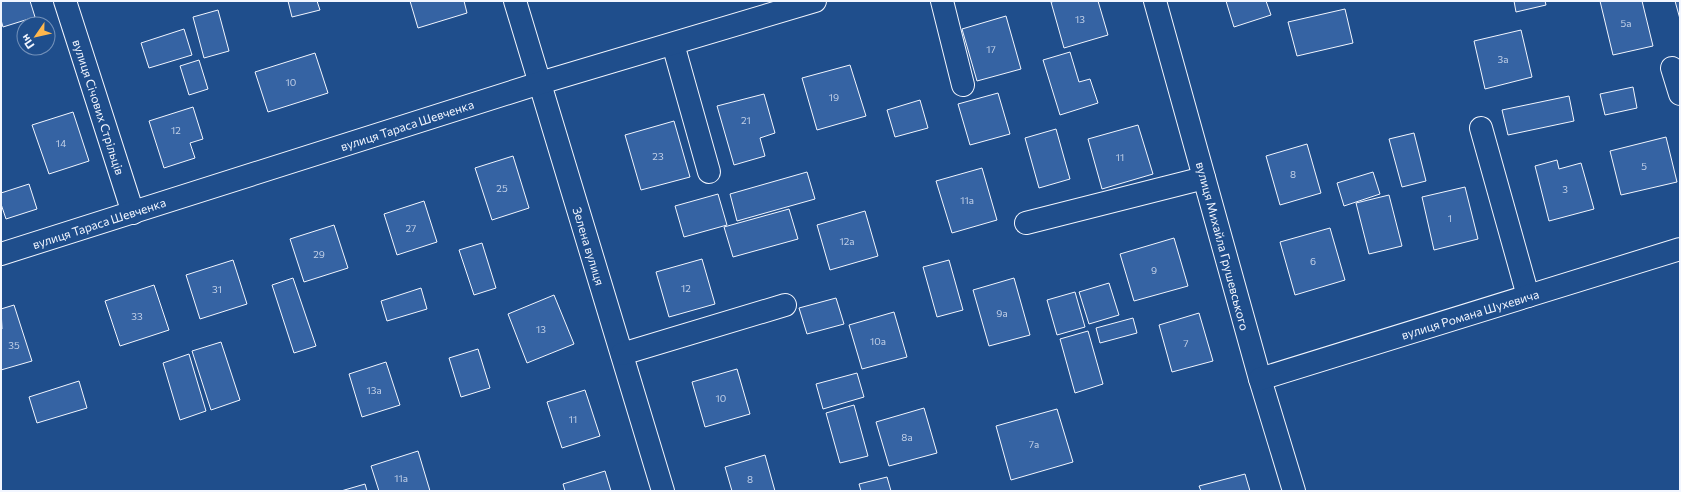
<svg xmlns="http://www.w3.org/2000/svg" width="1681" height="492" viewBox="0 0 1681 492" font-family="Commissioner,sans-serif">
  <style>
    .building { fill: #3563a3; stroke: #f2f6ff }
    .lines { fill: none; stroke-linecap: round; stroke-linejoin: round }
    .minor-casing { stroke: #f2f6ff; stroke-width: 24 }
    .minor { stroke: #1f4e8c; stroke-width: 22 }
    .labels { text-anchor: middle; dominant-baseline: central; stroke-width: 3; stroke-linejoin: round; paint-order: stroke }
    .number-label { font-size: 10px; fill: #c3d1e8 }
    .street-label { font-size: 12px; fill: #f2f6ff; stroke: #1f4e8c }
  </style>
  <rect width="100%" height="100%" fill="#1f4e8c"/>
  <!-- building -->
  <g class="building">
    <path d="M 1,1 L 30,1 L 35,17 L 3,27 L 1,20 Z"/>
    <path d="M 288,1 L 317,1 L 320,10 L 292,17 Z"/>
    <path d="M 410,1 L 464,1 L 467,13 L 418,28 Z"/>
    <path d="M 1056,1 L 1098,1 L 1108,35 L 1064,48 L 1051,2 Z"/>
    <path d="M 1226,1 L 1266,1 L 1271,15 L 1234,27 Z"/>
    <path d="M 1514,1 L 1545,1 L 1546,5 L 1516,12 Z"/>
    <path d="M 1600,1 L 1642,1 L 1653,46 L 1613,55 Z"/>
    <path d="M 1675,1 L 1680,1 L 1680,19 Z"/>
    <path d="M 1345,9 L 1353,43 L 1297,56 L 1288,22 Z"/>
    <path d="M 218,10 L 229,51 L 204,58 L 193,17 Z"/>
    <path d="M 1006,16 L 1021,69 L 977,81 L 962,29 Z"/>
    <path d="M 184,29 L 192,55 L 149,68 L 141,43 Z"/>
    <path d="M 1521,30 L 1532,77 L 1485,89 L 1474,41 Z"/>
    <path d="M 1070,52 L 1079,82 L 1090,79 L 1098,103 L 1060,115 L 1043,60 Z"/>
    <path d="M 315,53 L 328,93 L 268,112 L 255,72 Z"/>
    <path d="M 199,60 L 208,89 L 189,95 L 180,66 Z"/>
    <path d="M 850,65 L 866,116 L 817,130 L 802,78 Z"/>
    <path d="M 1633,87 L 1637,108 L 1605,115 L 1600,94 Z"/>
    <path d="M 998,93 L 1010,134 L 970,145 L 958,104 Z"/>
    <path d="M 764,94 L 775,133 L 760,138 L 765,156 L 734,165 L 717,106 Z"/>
    <path d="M 1569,96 L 1574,121 L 1508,135 L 1502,110 Z"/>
    <path d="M 920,100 L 928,128 L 895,137 L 887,110 Z"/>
    <path d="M 193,107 L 203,139 L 190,143 L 195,158 L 164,168 L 149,121 Z"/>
    <path d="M 73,112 L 89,161 L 49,174 L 32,125 Z"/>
    <path d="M 674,121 L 690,177 L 641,190 L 625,135 Z"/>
    <path d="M 1138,125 L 1153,174 L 1102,189 L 1088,139 Z"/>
    <path d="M 1056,129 L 1070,179 L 1039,188 L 1025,138 Z"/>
    <path d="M 1414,133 L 1426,181 L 1402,187 L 1389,139 Z"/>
    <path d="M 1666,137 L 1677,182 L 1621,195 L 1610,151 Z"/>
    <path d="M 1307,144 L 1321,193 L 1280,205 L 1266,156 Z"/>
    <path d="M 513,156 L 529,208 L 492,220 L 475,168 Z"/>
    <path d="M 1557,160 L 1559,169 L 1581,163 L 1594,209 L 1549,221 L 1535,166 Z"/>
    <path d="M 982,168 L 997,220 L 952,233 L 936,181 Z"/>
    <path d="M 807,172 L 815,199 L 737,221 L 730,194 Z"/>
    <path d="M 1373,172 L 1380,194 L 1344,206 L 1337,183 Z"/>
    <path d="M 29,184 L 37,209 L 6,219 L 1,204 L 1,193 Z"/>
    <path d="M 1465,187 L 1478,239 L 1434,250 L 1422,197 Z"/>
    <path d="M 718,194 L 727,225 L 684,237 L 675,206 Z"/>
    <path d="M 1389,195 L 1402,246 L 1369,254 L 1356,203 Z"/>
    <path d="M 424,201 L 437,242 L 397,255 L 384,214 Z"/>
    <path d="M 789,209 L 798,239 L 733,257 L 724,227 Z"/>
    <path d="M 865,211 L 878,256 L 830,270 L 817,225 Z"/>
    <path d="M 334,225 L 348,268 L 304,282 L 290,239 Z"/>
    <path d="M 1330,228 L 1345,280 L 1295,295 L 1280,242 Z"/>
    <path d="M 1174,238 L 1188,286 L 1134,301 L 1120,254 Z"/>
    <path d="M 482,243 L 496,288 L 474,295 L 459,250 Z"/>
    <path d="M 702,259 L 715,304 L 669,317 L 656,272 Z"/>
    <path d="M 233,260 L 247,304 L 200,319 L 186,275 Z"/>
    <path d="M 949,260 L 963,310 L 937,317 L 923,267 Z"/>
    <path d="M 293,278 L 316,346 L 294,353 L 272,285 Z"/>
    <path d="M 1014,278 L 1030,335 L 989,346 L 973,290 Z"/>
    <path d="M 1109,283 L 1119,315 L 1089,324 L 1079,292 Z"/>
    <path d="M 154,285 L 169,330 L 120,346 L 105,301 Z"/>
    <path d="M 421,288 L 427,309 L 387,321 L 381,301 Z"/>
    <path d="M 1075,292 L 1085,327 L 1057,335 L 1047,300 Z"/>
    <path d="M 554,295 L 574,344 L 527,363 L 508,314 Z"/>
    <path d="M 836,298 L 844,324 L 807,334 L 799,308 Z"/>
    <path d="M 14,305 L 32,361 L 1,370 L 1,330 L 2,329 L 1,309 Z"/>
    <path d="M 894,312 L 907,357 L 862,369 L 849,325 Z"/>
    <path d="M 1199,313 L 1213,361 L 1172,372 L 1159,325 Z"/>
    <path d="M 1133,318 L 1137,333 L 1100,343 L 1096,328 Z"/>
    <path d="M 1088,331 L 1103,384 L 1075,393 L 1060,339 Z"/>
    <path d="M 221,342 L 240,400 L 211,410 L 192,351 Z"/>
    <path d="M 478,349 L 490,388 L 461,397 L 449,358 Z"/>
    <path d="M 189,354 L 206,411 L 180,420 L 163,363 Z"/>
    <path d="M 386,362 L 400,405 L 362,417 L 349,374 Z"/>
    <path d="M 737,369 L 750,414 L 705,427 L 692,382 Z"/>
    <path d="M 857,373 L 864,397 L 823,409 L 816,384 Z"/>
    <path d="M 79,381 L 87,408 L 37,423 L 29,397 Z"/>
    <path d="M 585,390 L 600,436 L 562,448 L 547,402 Z"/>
    <path d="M 854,405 L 868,456 L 840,463 L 826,413 Z"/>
    <path d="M 924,408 L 937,453 L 889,466 L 876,422 Z"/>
    <path d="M 1057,409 L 1073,462 L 1011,480 L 996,426 Z"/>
    <path d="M 418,451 L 430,491 L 379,491 L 371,466 Z"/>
    <path d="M 765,455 L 775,491 L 732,491 L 725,467 Z"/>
    <path d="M 605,471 L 611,491 L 565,491 L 563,484 Z"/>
    <path d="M 1245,474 L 1250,491 L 1201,491 L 1199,486 Z"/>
    <path d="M 887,477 L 891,491 L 861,491 L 859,484 Z"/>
    <path d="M 365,484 L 367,491 L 341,491 Z"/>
  </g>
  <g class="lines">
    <!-- minor casing -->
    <g class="minor-casing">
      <g id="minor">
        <path d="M 65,1 L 133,213"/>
        <path d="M 515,1 L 663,491"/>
        <path d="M 942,1 L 963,85"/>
        <path d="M 1155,1 L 1260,379 L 1294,491"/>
        <path d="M 673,44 L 709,172"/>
        <path d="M 1672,68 L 1680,94"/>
        <path d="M 1481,128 L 1528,296"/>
        <path d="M 1026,223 L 1204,178"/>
        <path d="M 1,254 L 540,83 L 815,1"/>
        <path d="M 622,354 L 785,305"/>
        <path d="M 1260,379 L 1680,249"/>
      </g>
    </g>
    <!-- minor -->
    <use href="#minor" class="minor"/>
  </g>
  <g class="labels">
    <!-- number labels -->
    <g class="number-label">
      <text x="1080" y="19">13</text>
      <text x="1626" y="23">5а</text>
      <text x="991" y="49">17</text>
      <text x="1503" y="59">3а</text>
      <text x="291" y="82">10</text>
      <text x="834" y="97">19</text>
      <text x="746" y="120">21</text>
      <text x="176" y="130">12</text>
      <text x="61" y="143">14</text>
      <text x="658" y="156">23</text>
      <text x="1120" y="157">11</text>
      <text x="1644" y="166">5</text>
      <text x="1293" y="174">8</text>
      <text x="502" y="188">25</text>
      <text x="1565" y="189">3</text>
      <text x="967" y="200">11а</text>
      <text x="1450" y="218">1</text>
      <text x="411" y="228">27</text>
      <text x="847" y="241">12а</text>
      <text x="319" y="254">29</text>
      <text x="1313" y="261">6</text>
      <text x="1154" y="270">9</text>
      <text x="686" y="288">12</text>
      <text x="217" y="289">31</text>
      <text x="1002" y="313">9а</text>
      <text x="137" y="316">33</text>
      <text x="541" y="329">13</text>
      <text x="878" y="341">10а</text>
      <text x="1186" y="343">7</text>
      <text x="14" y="345">35</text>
      <text x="374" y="390">13а</text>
      <text x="721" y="398">10</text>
      <text x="573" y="419">11</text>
      <text x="907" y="437">8а</text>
      <text x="1034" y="444">7а</text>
      <text x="401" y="478">11а</text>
      <text x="750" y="479">8</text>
    </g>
    <!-- street labels -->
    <g class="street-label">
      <text transform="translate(99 107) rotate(72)">вулиця Січових Стрільців</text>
      <text transform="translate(407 125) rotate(-18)">вулиця Тараса Шевченка</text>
      <text transform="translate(99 223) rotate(-18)">вулиця Тараса Шевченка</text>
      <text transform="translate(589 246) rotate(73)">Зелена вулиця</text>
      <text transform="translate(1223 246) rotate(75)">вулиця Михайла Грушевського</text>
      <text transform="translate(1470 314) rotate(-17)">вулиця Романа Шухевича</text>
    </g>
  </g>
  <!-- border -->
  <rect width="1681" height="492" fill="none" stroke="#f2f6ff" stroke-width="4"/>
  <!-- north arrow -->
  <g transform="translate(36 36) rotate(236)"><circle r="19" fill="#1f4e8c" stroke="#7391ba"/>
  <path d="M0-3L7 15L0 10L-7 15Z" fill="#ffb74d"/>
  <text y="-6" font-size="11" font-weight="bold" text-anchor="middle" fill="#f2f6ff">Пн</text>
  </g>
</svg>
